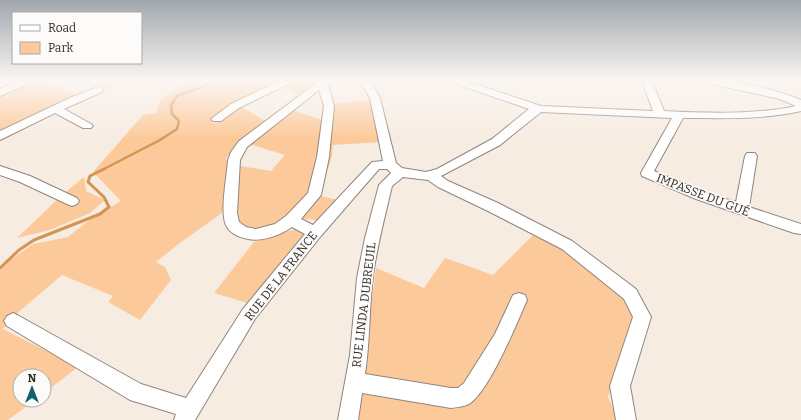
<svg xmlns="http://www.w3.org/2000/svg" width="801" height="420" viewBox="0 0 801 420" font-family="Bitter,serif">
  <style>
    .green { fill: #fcca9a }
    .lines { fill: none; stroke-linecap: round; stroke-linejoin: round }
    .stream-far1 { stroke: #d49454; stroke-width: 2.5 }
    .stream { stroke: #d49454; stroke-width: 3 }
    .minor-casing { stroke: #8f857d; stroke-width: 2 }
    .minor { fill: #fff; fill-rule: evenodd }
    .labels { text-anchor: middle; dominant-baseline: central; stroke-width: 3.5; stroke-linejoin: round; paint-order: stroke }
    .street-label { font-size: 12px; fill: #312d29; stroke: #fdfbf9 }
  </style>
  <rect width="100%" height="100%" fill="#f7ece2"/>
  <!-- green -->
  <g class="green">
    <path d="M 31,81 L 47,81 L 78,96 L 0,134 L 0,96 Z"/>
    <path d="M 99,81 L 126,81 L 109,90 L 94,83 Z"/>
    <path d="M 188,81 L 277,81 C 253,93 229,103 211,123 L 219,122 L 240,106 L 267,122 L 247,136 L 226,158 L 233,181 L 226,210 L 180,243 L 156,262 L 165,267 L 171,280 L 140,320 L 108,302 L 113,296 L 62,275 L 15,315 L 3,329 L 78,367 L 44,393 L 44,376 L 20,376 L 20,400 L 35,400 L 8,420 L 0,420 L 0,267 L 33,244 L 68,237 L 93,217 L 121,201 L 93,172 L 143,115 L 156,113 L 160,101 L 180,85 Z"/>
    <path d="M 290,81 L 322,81 L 308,87 L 299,95 L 282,86 Z"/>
    <path d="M 373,100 L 380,142 L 333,145 L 332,156 L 320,196 L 338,200 L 321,221 L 308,219 L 242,233 L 237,207 L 240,166 L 271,171 L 285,155 L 249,144 L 291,110 L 333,123 L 333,104 Z"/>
    <path d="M 84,177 L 86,191 L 105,200 L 90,213 L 50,230 L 17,238 L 61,196 Z"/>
    <path d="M 296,229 L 307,234 L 251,304 L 214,293 L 254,242 Z"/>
    <path d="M 534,234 L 563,248 L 625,297 L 635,319 L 608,397 L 618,420 L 357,420 L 376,268 L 424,288 L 445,258 L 493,275 Z"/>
  </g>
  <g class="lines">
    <!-- stream-far1 -->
    <path class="stream-far1" d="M 102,170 L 160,140 L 177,129 L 179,121 L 172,114 L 171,105 L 177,96 L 218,81"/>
    <!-- stream -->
    <path class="stream" d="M 0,268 L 19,250 L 34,240 L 100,214 L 109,207 L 104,197 L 88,182 L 90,176 L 104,169"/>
    <!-- minor casing -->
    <g class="minor-casing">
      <g id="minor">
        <path d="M 18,81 L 31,81 L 30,83 L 0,96 L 0,89 Z"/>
        <path d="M 279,81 L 291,81 L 290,83 L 239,108 L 221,121 L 213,121 L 211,119 L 231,104 Z"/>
        <path d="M 319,81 L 333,81 L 328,85 L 334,106 L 329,157 L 321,195 L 301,219 L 313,225 L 372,162 L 383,161 L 370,98 L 360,81 L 370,81 L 380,98 L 396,163 L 402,168 L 426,172 L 437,169 L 492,139 L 529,109 L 453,83 L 452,81 L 466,81 L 541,106 L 653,111 L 642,81 L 652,81 L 664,111 C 706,113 755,115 796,106 L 780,99 L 711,84 L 706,81 C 729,78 779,90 801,100 L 801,111 C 762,120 722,118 683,118 L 654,171 L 706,193 L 736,202 L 745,156 L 747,153 L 755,153 L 757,156 L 749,207 L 801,224 L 801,234 L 794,233 L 696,199 L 642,176 L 641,173 L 672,118 L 541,112 L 500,145 L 441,176 L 448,181 L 498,203 L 572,241 L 636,289 L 651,317 L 630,386 L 636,420 L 616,420 L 610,386 L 633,317 L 624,299 L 562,249 L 488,211 L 438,187 L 428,180 L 403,177 L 392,186 C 385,216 377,246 373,276 C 369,309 370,342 365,374 L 451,388 L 458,388 L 464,383 L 495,334 L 513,295 L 519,293 L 525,295 L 527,300 C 517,323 489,392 469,404 C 463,407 457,407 451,408 L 362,393 L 358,420 L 338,420 L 350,355 L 357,278 L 365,238 L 379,185 L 391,173 L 387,169 L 379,169 L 320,237 L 255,319 L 195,420 L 174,420 L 176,414 L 130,400 L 7,326 L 4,321 L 7,316 L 13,313 L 19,316 L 141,384 L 186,398 L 243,309 L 305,234 L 292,227 C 281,235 262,242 248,239 C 240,237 232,235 227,227 C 219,215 227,176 228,160 L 231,152 L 239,141 ZM 319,90 L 324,106 L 317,157 L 308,193 L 286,216 L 275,224 L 256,229 L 246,227 L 239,222 L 237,213 L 240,160 L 247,147 Z"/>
        <path d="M 98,87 L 102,88 L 103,90 L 102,92 L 64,109 L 91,124 L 93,126 L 91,128 L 83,128 L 55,113 L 0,140 L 0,131 L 72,97 Z"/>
        <path d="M 0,166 L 30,176 L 77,198 L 79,201 L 77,204 L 72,206 L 67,204 L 20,182 L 0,175 Z"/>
      </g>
    </g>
    <!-- minor -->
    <use href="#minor" class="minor"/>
  </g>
  <!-- sky -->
  <linearGradient id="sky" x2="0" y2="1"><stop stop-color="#a0a7ad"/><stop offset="0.58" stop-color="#fbf6f2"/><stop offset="1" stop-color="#fbf6f2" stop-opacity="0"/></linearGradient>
  <rect width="801" height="139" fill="url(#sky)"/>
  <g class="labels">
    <!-- street labels -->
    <g class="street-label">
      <text transform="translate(703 195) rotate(21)">IMPASSE DU GUÉ</text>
      <text transform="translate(281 276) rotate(-52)">RUE DE LA FRANCE</text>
      <text transform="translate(364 305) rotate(-83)">RUE LINDA DUBREUIL</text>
    </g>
  </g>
  <!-- legend -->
  <rect x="12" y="12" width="130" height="52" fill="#fdfbf9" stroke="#aba9a6"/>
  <rect x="20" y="25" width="20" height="6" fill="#ffffff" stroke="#aba9a6"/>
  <text x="48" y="32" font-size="12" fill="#312d29">Road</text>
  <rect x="20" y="42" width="20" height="12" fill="#fcca9a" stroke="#aba9a6"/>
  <text x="48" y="52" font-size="12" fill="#312d29">Park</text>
  <!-- north arrow -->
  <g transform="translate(32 388)"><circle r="19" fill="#fdfbf9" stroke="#aba9a6"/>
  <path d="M0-3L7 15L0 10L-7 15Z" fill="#12606a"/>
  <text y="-6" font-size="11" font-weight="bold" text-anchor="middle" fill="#312d29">N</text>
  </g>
</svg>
